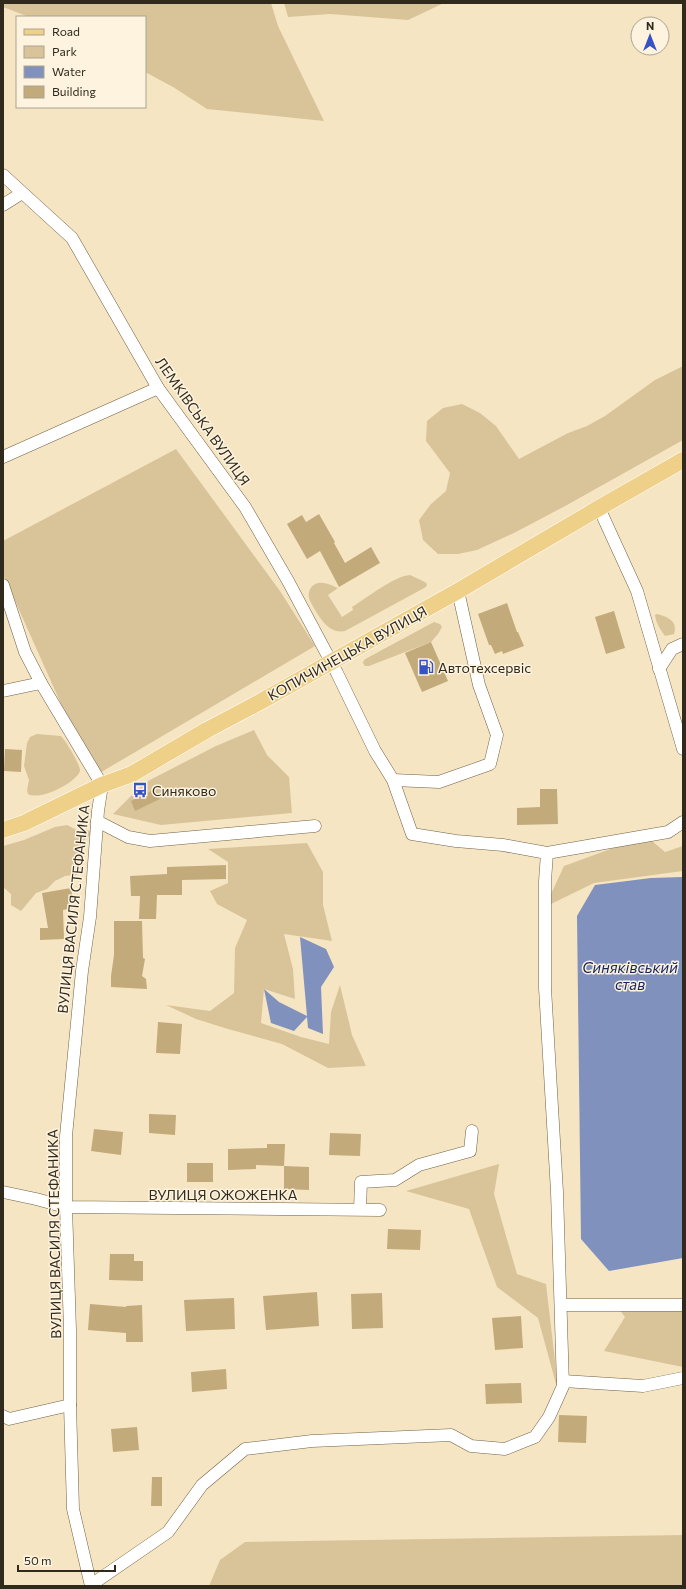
<svg xmlns="http://www.w3.org/2000/svg" width="686" height="1589" viewBox="0 0 686 1589" font-family="Commissioner,sans-serif">
  <style>
    .green { fill: #d9c49a }
    .water { fill: #8091bd }
    .building { fill: #c2aa7b }
    .lines { fill: none; stroke-linecap: round; stroke-linejoin: round }
    .minor-casing { stroke: #716245; stroke-width: 13 }
    .major-casing { stroke: #fff; stroke-width: 17 }
    .minor { stroke: #fff; stroke-width: 12 }
    .major { stroke: #eed088; stroke-width: 16 }
    .labels { text-anchor: middle; dominant-baseline: central; stroke-width: 3; stroke-linejoin: round; paint-order: stroke }
    .street-label { font-size: 14px; fill: #302a1d; stroke: #fdf3df }
    .poi-label { font-size: 14px; fill: #302a1d; stroke: #fdf3df; text-anchor: start }
    .water-label { font-size: 15px; font-style: italic; fill: #16265c; stroke: #fdf3df }
  </style>
  <rect width="100%" height="100%" fill="#f6e5c3"/>
  <!-- green -->
  <g class="green">
    <path d="M 3,3 L 271,3 L 278,26 L 324,121 L 207,109 L 173,87 L 145,72 L 145,17 L 29,17 L 3,7 Z"/>
    <path d="M 284,3 L 444,3 L 408,20 L 330,14 L 288,17 Z"/>
    <path d="M 683,366 L 683,440 L 567,505 L 514,533 L 477,550 L 458,554 L 438,554 L 423,540 L 419,520 L 431,504 L 446,491 L 450,473 L 426,441 L 427,421 L 443,408 L 462,404 L 480,413 L 496,426 L 519,459 L 568,433 L 587,426 L 605,416 L 655,380 Z"/>
    <path d="M 176,449 L 280,591 L 315,646 L 98,774 L 66,715 L 3,574 L 3,541 Z"/>
    <path d="M 410,575 L 425,582 L 427,584 L 426,587 L 345,631 C 330,634 322,621 315,610 C 313,606 310,602 309,598 C 308,595 309,592 310,589 C 317,578 329,584 338,588 L 328,595 L 342,617 L 353,610 L 352,607 C 367,598 394,576 410,575 Z"/>
    <path d="M 657,614 C 668,617 678,621 674,634 L 665,636 C 660,629 656,623 655,615 Z"/>
    <path d="M 434,622 L 440,624 L 442,627 L 438,634 L 431,642 L 369,666 L 365,666 L 363,663 L 364,660 L 369,657 Z"/>
    <path d="M 254,730 L 267,755 L 289,777 L 292,813 L 161,825 L 113,814 L 144,783 L 216,746 Z"/>
    <path d="M 37,734 L 61,736 C 66,741 81,766 80,771 C 76,783 40,801 28,794 L 27,790 L 29,780 L 24,766 L 27,743 L 30,737 Z"/>
    <path d="M 67,825 L 77,830 L 95,831 L 81,843 L 81,854 L 83,865 L 77,875 L 65,876 L 55,881 L 47,889 L 36,893 L 21,911 L 11,905 L 11,894 L 3,887 L 3,846 L 24,840 L 55,827 Z"/>
    <path d="M 646,836 L 665,852 L 683,846 L 683,871 L 594,883 L 545,907 L 564,866 Z"/>
    <path d="M 307,843 L 323,872 L 323,905 L 332,941 L 284,934 L 293,969 L 295,999 L 264,989 L 261,1023 L 301,1037 L 329,1044 L 331,1012 L 340,985 L 352,1035 L 366,1066 L 328,1068 L 282,1044 L 228,1029 L 196,1019 L 166,1005 L 210,1011 L 234,993 L 235,948 L 247,920 L 217,904 L 210,891 L 228,883 L 228,862 L 208,849 Z"/>
    <path d="M 499,1164 L 494,1194 L 517,1274 L 546,1284 L 559,1395 L 538,1318 L 497,1287 L 469,1209 L 406,1191 Z"/>
    <path d="M 616,1305 L 683,1305 L 683,1367 L 604,1351 L 625,1317 Z"/>
    <path d="M 683,1535 L 683,1586 L 209,1586 L 220,1560 L 245,1542 Z"/>
  </g>
  <!-- water -->
  <g class="water">
    <path d="M 683,877 L 683,1258 L 609,1271 L 581,1239 L 577,916 L 595,885 L 651,878 Z"/>
    <path d="M 300,937 L 326,949 L 334,967 L 321,987 L 323,1034 L 308,1028 L 307,1017 L 294,1031 L 271,1023 L 264,989 L 279,1002 L 307,1016 Z"/>
  </g>
  <!-- building -->
  <g class="building">
    <path d="M 319,514 L 335,542 L 334,543 L 345,563 L 371,547 L 380,563 L 339,587 L 320,551 L 307,559 L 287,524 L 302,515 L 306,522 Z"/>
    <path d="M 507,603 L 517,632 L 518,632 L 524,646 L 503,654 L 502,651 L 495,654 L 491,645 L 489,645 L 478,614 Z"/>
    <path d="M 614,611 L 625,648 L 606,654 L 595,617 Z"/>
    <path d="M 431,642 L 448,681 L 422,692 L 405,653 Z"/>
    <path d="M 5,749 L 22,750 L 21,772 L 4,771 Z"/>
    <path d="M 155,789 L 160,799 L 135,811 L 131,801 Z"/>
    <path d="M 540,789 L 557,789 L 558,824 L 517,825 L 517,808 L 540,807 Z"/>
    <path d="M 226,865 L 226,879 L 182,880 L 182,895 L 157,895 L 156,919 L 139,919 L 140,896 L 131,896 L 130,876 L 167,874 L 167,867 Z"/>
    <path d="M 71,888 L 74,908 L 63,910 L 64,939 L 40,940 L 40,928 L 48,928 L 42,893 Z"/>
    <path d="M 114,921 L 142,921 L 143,958 L 145,959 L 142,976 L 146,979 L 147,989 L 111,987 L 111,976 L 114,955 Z"/>
    <path d="M 158,1022 L 182,1024 L 180,1054 L 156,1053 Z"/>
    <path d="M 149,1114 L 176,1115 L 175,1135 L 149,1133 Z"/>
    <path d="M 94,1129 L 123,1132 L 121,1155 L 91,1151 Z"/>
    <path d="M 330,1133 L 361,1134 L 360,1156 L 329,1155 Z"/>
    <path d="M 267,1144 L 285,1144 L 284,1166 L 256,1165 L 256,1169 L 228,1170 L 228,1149 L 267,1148 Z"/>
    <rect x="187" y="1163" width="26" height="19"/>
    <path d="M 284,1166 L 309,1167 L 309,1190 L 284,1189 Z"/>
    <path d="M 388,1229 L 421,1230 L 420,1250 L 387,1249 Z"/>
    <path d="M 110,1254 L 134,1254 L 134,1261 L 143,1261 L 143,1281 L 109,1280 Z"/>
    <path d="M 317,1292 L 319,1326 L 266,1330 L 263,1296 Z"/>
    <path d="M 382,1293 L 383,1328 L 352,1329 L 351,1294 Z"/>
    <path d="M 234,1298 L 235,1329 L 186,1331 L 184,1300 Z"/>
    <path d="M 90,1304 L 126,1307 L 126,1306 L 142,1305 L 143,1342 L 126,1342 L 126,1333 L 88,1330 Z"/>
    <path d="M 521,1316 L 523,1348 L 495,1350 L 492,1318 Z"/>
    <path d="M 226,1369 L 227,1389 L 192,1392 L 191,1372 Z"/>
    <path d="M 521,1383 L 522,1403 L 486,1404 L 485,1384 Z"/>
    <path d="M 559,1415 L 587,1416 L 586,1443 L 558,1442 Z"/>
    <path d="M 137,1427 L 139,1450 L 113,1452 L 111,1429 Z"/>
    <path d="M 152,1477 L 162,1477 L 162,1506 L 151,1506 Z"/>
  </g>
  <g class="lines">
    <!-- minor casing -->
    <g class="minor-casing">
      <g id="minor">
        <path d="M 3,175 L 72,238 L 158,388 L 245,507 L 288,581 L 337,673 L 375,751 L 393,780 L 412,834 L 456,841 L 503,845 L 547,853"/>
        <path d="M 3,205 L 22,193"/>
        <path d="M 3,457 L 158,388"/>
        <path d="M 599,508 L 637,591 L 683,749"/>
        <path d="M 3,585 L 25,652 L 41,683 L 102,785 L 98,811 L 90,917 L 82,971 L 66,1136 L 66,1207 L 70,1330 L 70,1405 L 73,1509 L 91,1586"/>
        <path d="M 659,669 L 672,649 L 683,644"/>
        <path d="M 3,691 L 41,683"/>
        <path d="M 393,780 L 439,782 L 490,764 L 497,735 L 479,685 L 458,591"/>
        <path d="M 97,821 L 128,837 L 150,841 L 315,826"/>
        <path d="M 3,1192 L 36,1199 L 66,1207 L 380,1210"/>
        <path d="M 360,1209 L 361,1182 L 395,1180 L 419,1165 L 470,1151 L 472,1131"/>
        <path d="M 561,1305 L 683,1305"/>
        <path d="M 563,1381 L 643,1386 L 683,1378"/>
        <path d="M 3,1416 L 9,1419 L 70,1405"/>
        <path d="M 91,1585 L 168,1532 L 202,1485 L 245,1449 L 312,1441 L 451,1435 L 471,1446 L 505,1449 L 535,1437 L 549,1417 L 563,1386 L 557,1192 L 545,988 L 545,881 L 547,853 L 668,832 L 683,822"/>
      </g>
    </g>
    <!-- major casing -->
    <g class="major-casing">
      <path id="major" d="M 3,830 L 24,823 L 102,785 L 132,774 L 207,730 L 258,703 L 458,591 L 599,508 L 683,460"/>
    </g>
    <!-- minor -->
    <use href="#minor" class="minor"/>
    <!-- major -->
    <use href="#major" class="major"/>
  </g>
  <!-- icons -->
  <defs>
    <g id="fuel-bare" transform="scale(1.2)"><path d="M-5.5-6h7V0h2V4h1.3V-2.5L3-4.5l.8-.8L6-3V5H2.5V1h-1V6h-7ZM-4.2-4.7v3.2H.2V-4.7Z" fill="#3553c4" stroke="#fdf3df" stroke-width="2.5" paint-order="stroke"/></g>
    <g id="bus-bare" transform="scale(1.2)"><path d="M-5-6H5V4H4V6H2V4H-2V6H-4V4H-5ZM-3.5-4V0h7V-4ZM-3.5 1.2v1.5H-2V1.2ZM2 1.2v1.5H3.5V1.2Z" fill="#3553c4" stroke="#fdf3df" stroke-width="2.5" paint-order="stroke"/></g>
  </defs>
  <g fill-rule="evenodd">
    <use href="#fuel-bare" x="426" y="667"/>
    <use href="#bus-bare" x="140" y="790"/>
  </g>
  <g class="labels">
    <!-- street labels -->
    <g class="street-label">
      <text transform="translate(203 421) rotate(55)">ЛЕМКІВСЬКА ВУЛИЦЯ</text>
      <text transform="translate(347 653) rotate(-29)">КОПИЧИНЕЦЬКА ВУЛИЦЯ</text>
      <text transform="translate(73 909) rotate(-84)">ВУЛИЦЯ ВАСИЛЯ СТЕФАНИКА</text>
      <text x="223" y="1194">ВУЛИЦЯ ОЖОЖЕНКА</text>
      <text transform="translate(54 1234) rotate(-91)">ВУЛИЦЯ ВАСИЛЯ СТЕФАНИКА</text>
    </g>
    <!-- poi labels -->
    <g class="poi-label">
      <text x="438" y="667">Автотехсервіс</text>
      <text x="152" y="790">Синяково</text>
    </g>
    <!-- water labels -->
    <g class="water-label">
      <text x="630" y="967">Синяківський<tspan x="630" dy="17">став</tspan></text>
    </g>
  </g>
  <!-- border -->
  <rect width="686" height="1589" fill="none" stroke="#302a1d" stroke-width="8"/>
  <!-- legend -->
  <rect x="16" y="16" width="130" height="92" fill="#fdf3df" stroke="#aba391"/>
  <rect x="24" y="29" width="20" height="6" fill="#eed088" stroke="#aba391"/>
  <text x="52" y="36" font-size="12" fill="#302a1d">Road</text>
  <rect x="24" y="46" width="20" height="12" fill="#d9c49a" stroke="#aba391"/>
  <text x="52" y="56" font-size="12" fill="#302a1d">Park</text>
  <rect x="24" y="66" width="20" height="12" fill="#8091bd" stroke="#aba391"/>
  <text x="52" y="76" font-size="12" fill="#302a1d">Water</text>
  <rect x="24" y="86" width="20" height="12" fill="#c2aa7b" stroke="#aba391"/>
  <text x="52" y="96" font-size="12" fill="#302a1d">Building</text>
  <!-- north arrow -->
  <g transform="translate(650 36)"><circle r="19" fill="#fdf3df" stroke="#aba391"/>
  <path d="M0-3L7 15L0 10L-7 15Z" fill="#3553c4"/>
  <text y="-6" font-size="11" font-weight="bold" text-anchor="middle" fill="#302a1d">N</text>
  </g>
  <!-- scale -->
  <path d="M18 1565v6h97v-6" fill="none" stroke="#302a1d" stroke-width="2"/>
  <text x="24" y="1565" font-size="12" fill="#302a1d" stroke="#fdf3df" stroke-width="3" paint-order="stroke">50 m</text>
</svg>
